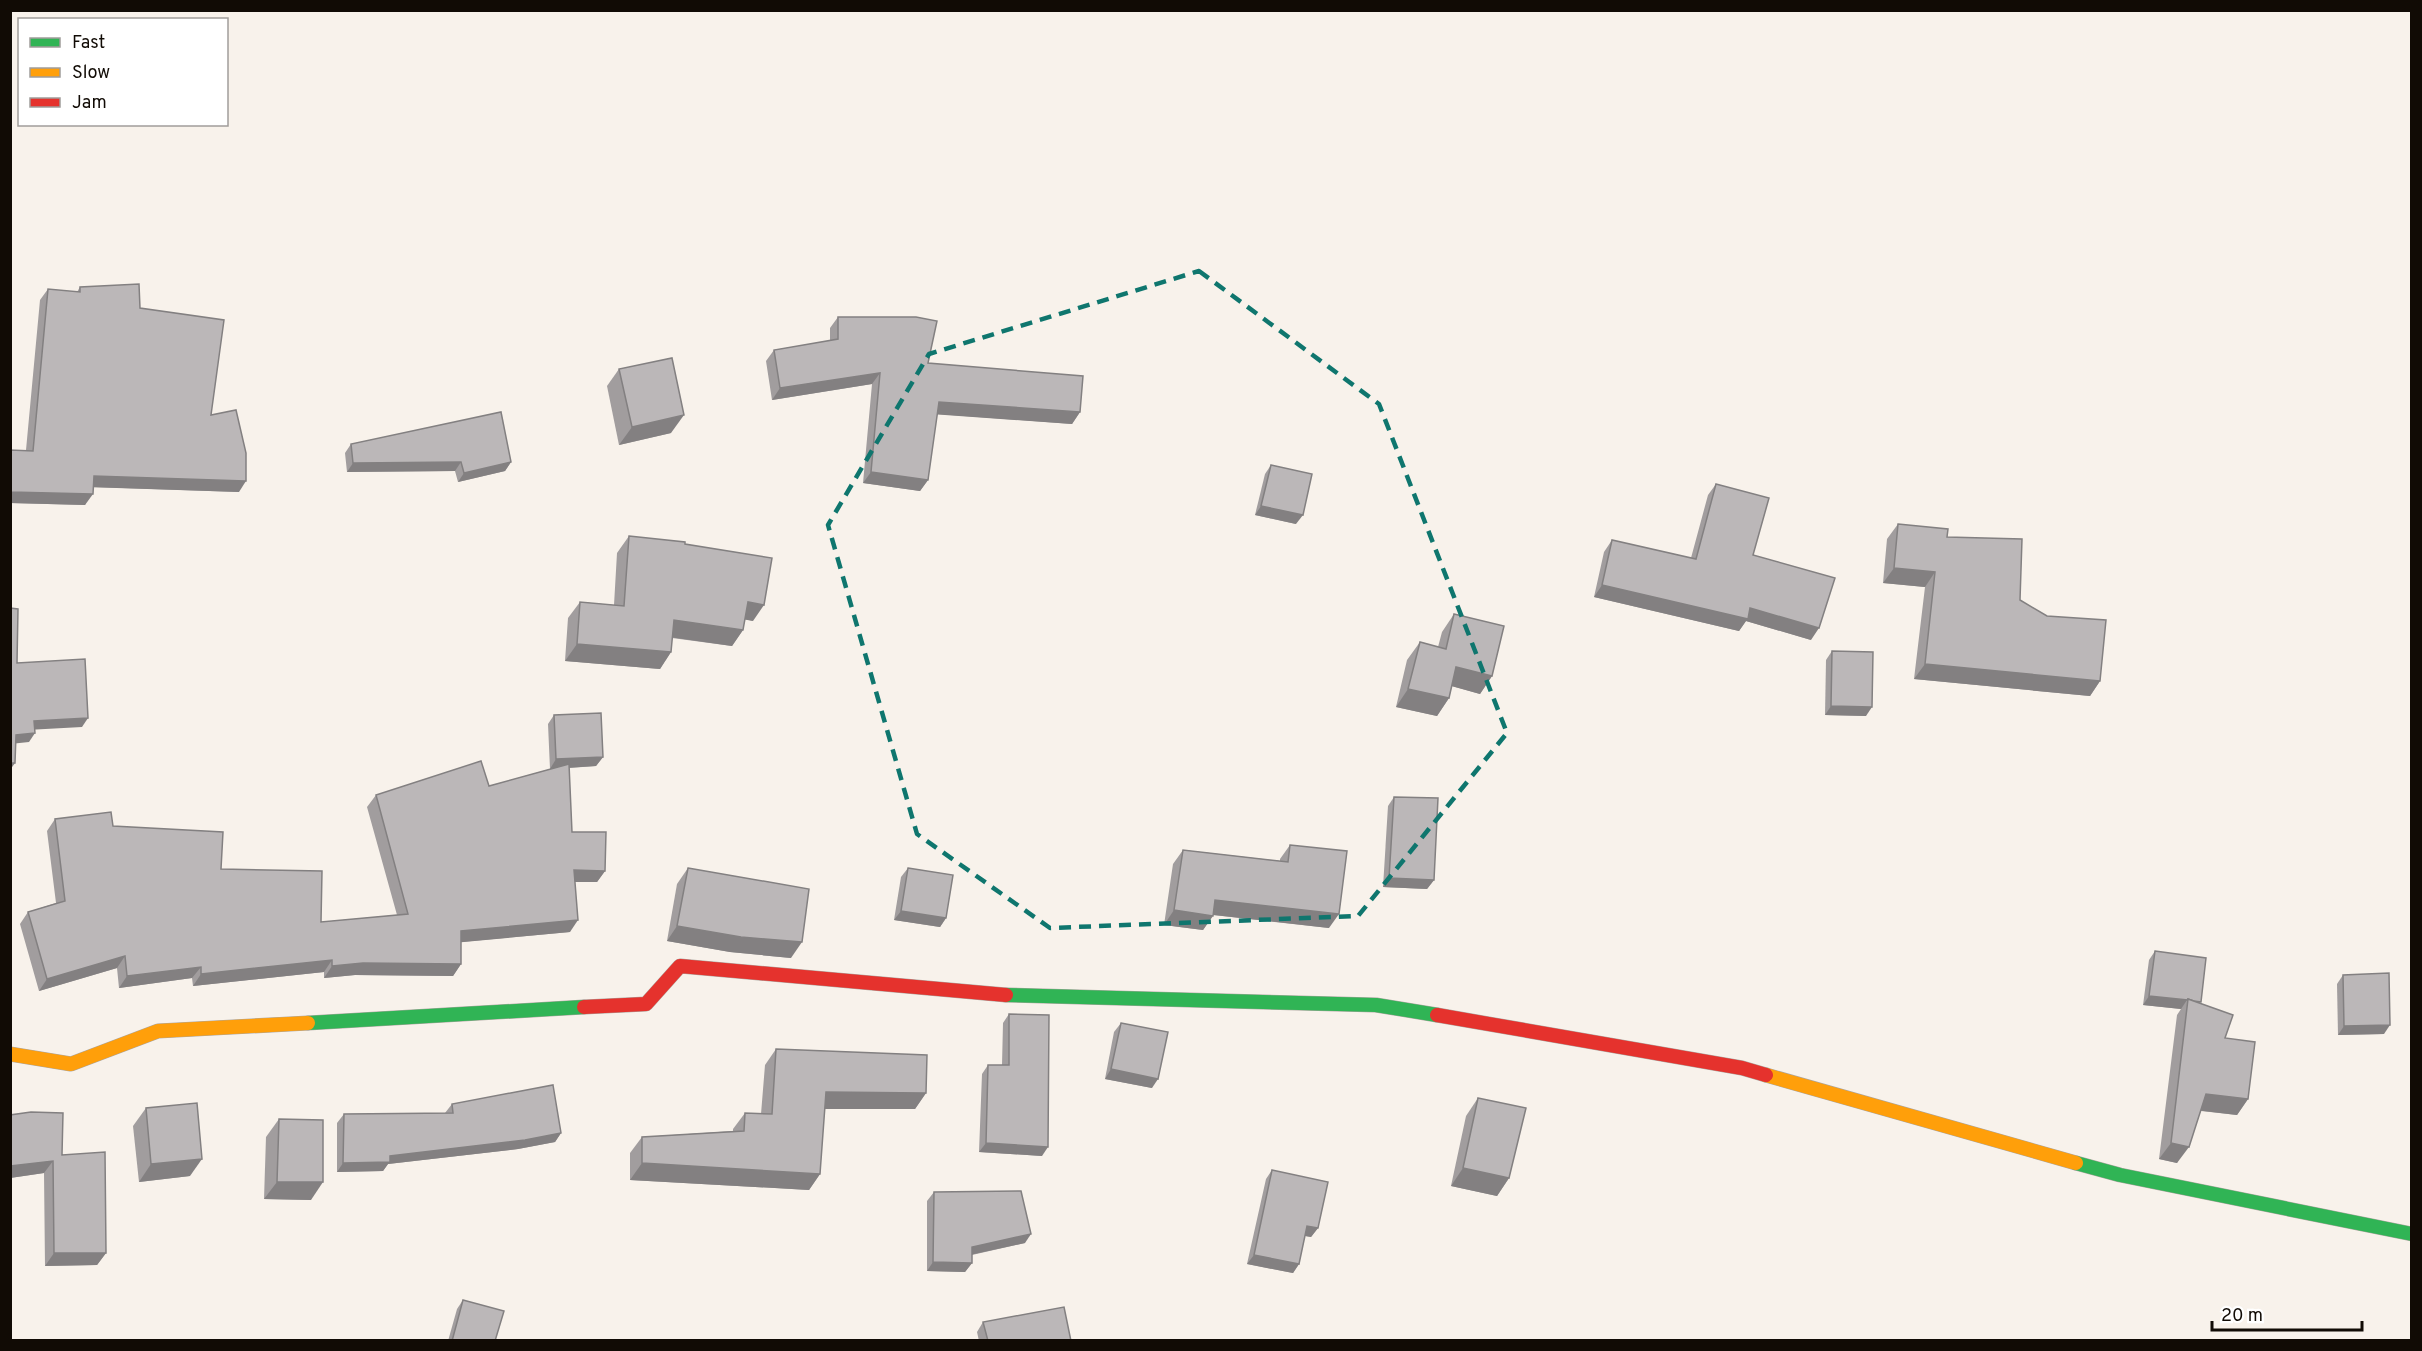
<svg xmlns="http://www.w3.org/2000/svg" width="2422" height="1351" viewBox="0 0 2422 1351" font-family="Overpass,sans-serif">
  <style>
    .lines { fill: none; stroke-linecap: round; stroke-linejoin: round }
    .fast-casing { stroke: #aba59f; stroke-width: 15 }
    .slow-casing { stroke: #aba59f; stroke-width: 15 }
    .jam-casing { stroke: #aba59f; stroke-width: 15 }
    .fast { stroke: #30b455; stroke-width: 14 }
    .slow { stroke: #ff9f0a; stroke-width: 14 }
    .jam { stroke: #e5322d; stroke-width: 14 }
    .wall { fill: #a19d9e }
    .shaded-wall { fill: #838081 }
    .building { fill: #bbb7b8; stroke: #838081; stroke-width: 1.5 }
    .marked { fill: none; stroke: #0f766e; stroke-width: 4.5; stroke-dasharray: 12 8; stroke-linejoin: round }
  </style>
  <rect width="100%" height="100%" fill="#f8f2eb"/>
  <g class="lines">
    <!-- fast casing -->
    <g class="fast-casing">
      <g id="fast">
        <path d="M 1006,995 L 1376,1005 L 1437,1015"/>
        <path d="M 308,1023 L 584,1007"/>
        <path d="M 2076,1163 L 2120,1175 L 2412,1234"/>
      </g>
    </g>
    <!-- slow casing -->
    <g class="slow-casing">
      <g id="slow">
        <path d="M 10,1054 L 71,1064 L 158,1031 L 308,1023"/>
        <path d="M 1766,1075 L 2076,1163"/>
      </g>
    </g>
    <!-- jam casing -->
    <g class="jam-casing">
      <g id="jam">
        <path d="M 584,1007 L 646,1004 L 680,966 L 1006,995"/>
        <path d="M 1437,1015 L 1742,1068 L 1766,1075"/>
      </g>
    </g>
    <!-- fast -->
    <use href="#fast" class="fast"/>
    <!-- slow -->
    <use href="#slow" class="slow"/>
    <!-- jam -->
    <use href="#jam" class="jam"/>
  </g>
  <!-- wall -->
  <g class="wall">
    <path d="M 80,287 L 140,308 L 211,415 L 239,492 L 93,487 L 85,505 L 10,503 L 10,450 L 26,450 L 40,300 L 48,289 L 77,292 Z"/>
    <path d="M 838,317 L 928,363 L 1080,412 L 1072,424 L 937,414 L 928,480 L 920,491 L 863,483 L 872,384 L 772,400 L 766,361 L 774,350 L 830,341 L 830,328 Z"/>
    <path d="M 619,369 L 671,433 L 619,445 L 607,386 Z"/>
    <path d="M 351,444 L 511,462 L 505,471 L 458,482 L 455,471 L 347,472 L 345,453 Z"/>
    <path d="M 1271,465 L 1296,524 L 1255,515 L 1265,474 Z"/>
    <path d="M 1716,484 L 1753,555 L 1811,640 L 1746,621 L 1739,631 L 1594,597 L 1604,552 L 1612,540 L 1691,558 L 1708,495 Z"/>
    <path d="M 1898,524 L 1947,537 L 2020,600 L 2100,681 L 2090,696 L 1914,679 L 1925,587 L 1883,583 L 1887,539 Z"/>
    <path d="M 629,536 L 685,544 L 753,621 L 745,619 L 743,630 L 732,646 L 672,638 L 671,652 L 660,669 L 565,661 L 568,618 L 580,602 L 614,605 L 617,553 Z"/>
    <path d="M 1454,614 L 1492,676 L 1480,694 L 1452,686 L 1449,698 L 1437,716 L 1396,707 L 1407,660 L 1420,642 L 1438,647 L 1442,632 Z"/>
    <path d="M 1832,651 L 1866,716 L 1825,715 L 1826,660 Z"/>
    <path d="M 554,715 L 603,757 L 596,766 L 569,768 L 572,832 L 605,871 L 597,882 L 575,882 L 570,932 L 461,942 L 461,964 L 453,976 L 355,975 L 324,978 L 324,972 L 193,986 L 192,978 L 119,988 L 117,968 L 39,991 L 20,924 L 28,912 L 56,903 L 47,831 L 55,819 L 113,826 L 221,869 L 321,922 L 397,915 L 367,807 L 376,795 L 489,786 L 554,768 L 550,769 L 548,724 Z"/>
    <path d="M 1394,797 L 1434,880 L 1427,889 L 1383,887 L 1388,806 Z"/>
    <path d="M 1290,845 L 1329,928 L 1213,915 L 1203,930 L 1164,925 L 1173,864 L 1183,850 L 1280,861 L 1280,859 Z"/>
    <path d="M 688,868 L 791,958 L 730,952 L 667,941 L 677,884 Z"/>
    <path d="M 908,868 L 946,918 L 940,927 L 894,920 L 901,877 Z"/>
    <path d="M 2155,951 L 2201,1002 L 2200,1003 L 2225,1038 L 2248,1099 L 2237,1115 L 2201,1111 L 2177,1163 L 2159,1159 L 2177,1015 L 2181,1009 L 2143,1005 L 2149,960 Z"/>
    <path d="M 2343,975 L 2384,1034 L 2338,1035 L 2337,984 Z"/>
    <path d="M 1009,1014 L 1042,1156 L 979,1152 L 982,1074 L 988,1065 L 1002,1065 L 1003,1023 Z"/>
    <path d="M 1121,1023 L 1152,1088 L 1105,1079 L 1114,1032 Z"/>
    <path d="M 776,1049 L 926,1093 L 915,1109 L 824,1109 L 820,1174 L 809,1190 L 630,1180 L 630,1153 L 642,1137 L 733,1131 L 733,1129 L 745,1113 L 761,1114 L 765,1065 Z"/>
    <path d="M 1478,1098 L 1509,1178 L 1497,1196 L 1451,1186 L 1466,1116 Z"/>
    <path d="M 452,1104 L 561,1133 L 555,1142 L 518,1149 L 388,1164 L 383,1171 L 337,1172 L 337,1123 L 344,1114 L 445,1113 Z"/>
    <path d="M 146,1108 L 190,1176 L 139,1182 L 133,1126 Z"/>
    <path d="M 10,1115 L 62,1155 L 106,1253 L 97,1265 L 45,1266 L 44,1173 L 10,1178 Z"/>
    <path d="M 279,1119 L 311,1200 L 264,1199 L 266,1137 Z"/>
    <path d="M 1272,1170 L 1318,1228 L 1311,1237 L 1305,1236 L 1299,1264 L 1293,1273 L 1247,1264 L 1266,1179 Z"/>
    <path d="M 934,1192 L 1025,1243 L 972,1255 L 972,1263 L 965,1272 L 927,1271 L 927,1201 Z"/>
    <path d="M 463,1300 L 495,1341 L 448,1341 L 457,1309 Z"/>
    <path d="M 983,1322 L 1071,1341 L 979,1341 L 977,1332 Z"/>
  </g>
  <!-- shaded-wall -->
  <g class="shaded-wall">
    <path d="M 880,373 L 872,384 L 772,400 L 780,388 Z"/>
    <path d="M 939,402 L 1080,412 L 1072,424 L 931,414 Z"/>
    <path d="M 684,415 L 671,433 L 619,445 L 632,427 Z"/>
    <path d="M 461,462 L 455,471 L 347,472 L 353,463 Z"/>
    <path d="M 511,462 L 505,471 L 458,482 L 464,473 Z"/>
    <path d="M 871,472 L 928,480 L 920,491 L 863,483 Z"/>
    <path d="M 94,476 L 246,481 L 239,492 L 86,487 Z"/>
    <path d="M 10,492 L 93,494 L 85,505 L 10,503 Z"/>
    <path d="M 1261,506 L 1303,515 L 1296,524 L 1255,515 Z"/>
    <path d="M 1894,568 L 1935,572 L 1925,587 L 1883,583 Z"/>
    <path d="M 1602,585 L 1750,608 L 1819,628 L 1811,640 L 1746,621 L 1739,631 L 1594,597 Z"/>
    <path d="M 748,602 L 764,605 L 753,621 L 736,618 Z"/>
    <path d="M 674,620 L 743,630 L 732,646 L 662,636 Z"/>
    <path d="M 577,644 L 671,652 L 660,669 L 565,661 Z"/>
    <path d="M 1925,664 L 2100,681 L 2090,696 L 1914,679 Z"/>
    <path d="M 1456,667 L 1492,676 L 1480,694 L 1444,684 Z"/>
    <path d="M 1408,689 L 1449,698 L 1437,716 L 1396,707 Z"/>
    <path d="M 1831,706 L 1872,707 L 1866,716 L 1825,715 Z"/>
    <path d="M 88,718 L 82,727 L 27,730 L 34,721 Z"/>
    <path d="M 35,733 L 29,742 L 10,744 L 16,735 Z"/>
    <path d="M 603,757 L 596,766 L 550,769 L 556,759 Z"/>
    <path d="M 10,763 L 15,763 L 10,770 Z"/>
    <path d="M 574,870 L 605,871 L 597,882 L 565,882 Z"/>
    <path d="M 1389,878 L 1434,880 L 1427,889 L 1383,887 Z"/>
    <path d="M 1215,900 L 1339,914 L 1329,928 L 1205,914 Z"/>
    <path d="M 1174,910 L 1213,916 L 1203,930 L 1164,925 Z"/>
    <path d="M 901,911 L 946,918 L 940,927 L 894,920 Z"/>
    <path d="M 578,920 L 570,932 L 453,943 L 461,931 Z"/>
    <path d="M 677,926 L 802,942 L 791,958 L 730,952 L 667,941 Z"/>
    <path d="M 125,956 L 117,968 L 39,991 L 47,979 Z"/>
    <path d="M 332,960 L 324,972 L 193,986 L 201,974 Z"/>
    <path d="M 363,963 L 461,964 L 453,976 L 355,975 L 324,978 L 332,966 Z"/>
    <path d="M 201,967 L 192,978 L 119,988 L 127,976 Z"/>
    <path d="M 2149,996 L 2187,1000 L 2181,1009 L 2143,1005 Z"/>
    <path d="M 2390,1025 L 2384,1034 L 2338,1035 L 2344,1026 Z"/>
    <path d="M 1111,1069 L 1158,1079 L 1152,1088 L 1105,1079 Z"/>
    <path d="M 826,1092 L 926,1093 L 915,1109 L 814,1109 Z"/>
    <path d="M 2206,1094 L 2248,1099 L 2237,1115 L 2195,1110 Z"/>
    <path d="M 561,1133 L 555,1142 L 518,1149 L 388,1164 L 383,1171 L 337,1172 L 343,1163 L 390,1156 Z"/>
    <path d="M 986,1143 L 1048,1147 L 1042,1156 L 979,1152 Z"/>
    <path d="M 2171,1143 L 2189,1147 L 2177,1163 L 2159,1159 Z"/>
    <path d="M 202,1159 L 190,1176 L 139,1182 L 151,1164 Z"/>
    <path d="M 53,1161 L 44,1173 L 10,1178 L 10,1166 Z"/>
    <path d="M 642,1163 L 820,1174 L 809,1190 L 630,1180 Z"/>
    <path d="M 1463,1168 L 1509,1178 L 1497,1196 L 1451,1186 Z"/>
    <path d="M 277,1182 L 323,1182 L 311,1200 L 264,1199 Z"/>
    <path d="M 1307,1226 L 1318,1228 L 1311,1237 L 1300,1235 Z"/>
    <path d="M 1031,1234 L 1025,1243 L 965,1256 L 972,1247 Z"/>
    <path d="M 54,1253 L 106,1253 L 97,1265 L 45,1266 Z"/>
    <path d="M 1254,1255 L 1299,1264 L 1293,1273 L 1247,1264 Z"/>
    <path d="M 933,1262 L 972,1263 L 965,1272 L 927,1271 Z"/>
  </g>
  <!-- building -->
  <g class="building">
    <path d="M 139,284 L 140,308 L 224,320 L 211,415 L 236,410 L 246,453 L 246,481 L 94,476 L 93,494 L 10,492 L 10,450 L 33,451 L 48,289 L 80,292 L 80,287 Z"/>
    <path d="M 838,317 L 916,317 L 937,321 L 928,363 L 1083,376 L 1080,412 L 939,402 L 928,480 L 871,472 L 880,373 L 780,388 L 774,350 L 838,339 Z"/>
    <path d="M 672,358 L 684,415 L 632,427 L 619,369 Z"/>
    <path d="M 501,412 L 511,462 L 464,473 L 461,462 L 353,463 L 351,444 Z"/>
    <path d="M 1271,465 L 1312,474 L 1303,515 L 1261,506 Z"/>
    <path d="M 1716,484 L 1769,498 L 1753,555 L 1835,578 L 1819,628 L 1750,608 L 1748,619 L 1602,585 L 1612,540 L 1696,559 Z"/>
    <path d="M 1898,524 L 1948,529 L 1947,537 L 2022,539 L 2020,600 L 2047,616 L 2106,620 L 2100,681 L 1925,664 L 1935,572 L 1894,568 Z"/>
    <path d="M 629,536 L 685,542 L 685,544 L 772,558 L 764,605 L 748,602 L 743,630 L 674,620 L 671,652 L 577,644 L 580,602 L 624,606 Z"/>
    <path d="M 10,608 L 18,609 L 17,663 L 85,659 L 88,718 L 34,721 L 35,733 L 16,735 L 15,763 L 10,763 Z"/>
    <path d="M 1454,614 L 1504,626 L 1492,676 L 1456,667 L 1449,698 L 1408,689 L 1420,642 L 1446,649 Z"/>
    <path d="M 1832,651 L 1873,652 L 1872,707 L 1831,706 Z"/>
    <path d="M 601,713 L 603,757 L 556,759 L 554,715 Z"/>
    <path d="M 481,761 L 489,786 L 569,764 L 572,832 L 606,832 L 605,871 L 574,870 L 578,920 L 461,931 L 461,964 L 363,963 L 332,966 L 332,960 L 201,974 L 201,967 L 127,976 L 125,956 L 47,979 L 28,912 L 65,901 L 55,819 L 111,812 L 113,826 L 223,832 L 221,869 L 322,871 L 321,922 L 408,914 L 376,795 Z"/>
    <path d="M 1394,797 L 1438,798 L 1434,880 L 1389,878 Z"/>
    <path d="M 1290,845 L 1347,851 L 1339,914 L 1215,900 L 1213,916 L 1174,910 L 1183,850 L 1288,862 Z"/>
    <path d="M 688,868 L 809,889 L 802,942 L 741,937 L 677,926 Z"/>
    <path d="M 908,868 L 953,875 L 946,918 L 901,911 Z"/>
    <path d="M 2155,951 L 2206,958 L 2201,1002 L 2194,1001 L 2188,999 L 2188,1000 L 2149,996 Z"/>
    <path d="M 2389,973 L 2390,1025 L 2344,1026 L 2343,975 Z"/>
    <path d="M 2188,999 L 2233,1015 L 2225,1038 L 2255,1042 L 2248,1099 L 2206,1094 L 2189,1147 L 2171,1143 Z"/>
    <path d="M 1009,1014 L 1049,1015 L 1048,1147 L 986,1143 L 988,1065 L 1009,1065 Z"/>
    <path d="M 1121,1023 L 1168,1032 L 1158,1079 L 1111,1069 Z"/>
    <path d="M 776,1049 L 927,1055 L 926,1093 L 826,1092 L 820,1174 L 642,1163 L 642,1137 L 744,1131 L 745,1113 L 772,1114 Z"/>
    <path d="M 553,1085 L 561,1133 L 525,1140 L 390,1156 L 390,1162 L 343,1163 L 344,1114 L 453,1113 L 452,1104 Z"/>
    <path d="M 1478,1098 L 1526,1108 L 1509,1178 L 1463,1168 Z"/>
    <path d="M 197,1103 L 202,1159 L 151,1164 L 146,1108 Z"/>
    <path d="M 31,1112 L 63,1113 L 62,1155 L 105,1152 L 106,1253 L 54,1253 L 53,1161 L 10,1166 L 10,1115 Z"/>
    <path d="M 279,1119 L 323,1120 L 323,1182 L 277,1182 Z"/>
    <path d="M 1272,1170 L 1328,1182 L 1318,1228 L 1307,1226 L 1299,1264 L 1254,1255 Z"/>
    <path d="M 1021,1191 L 1031,1234 L 972,1247 L 972,1263 L 933,1262 L 934,1192 Z"/>
    <path d="M 463,1300 L 504,1311 L 495,1341 L 452,1341 Z"/>
    <path d="M 1064,1307 L 1071,1341 L 988,1341 L 983,1322 Z"/>
  </g>
  <!-- marked area -->
  <path class="marked" d="M 1199,271 L 1379,404 L 1507,733 L 1358,916 L 1050,928 L 917,834 L 828,525 L 929,354 Z"/>
  <!-- border -->
  <rect width="2422" height="1351" fill="none" stroke="#110b05" stroke-width="24"/>
  <!-- legend -->
  <rect x="18" y="18" width="210" height="108" fill="#ffffff" stroke="#a09d9b" stroke-width="1.5"/>
  <rect x="30" y="38" width="30" height="9" fill="#30b455" stroke="#a09d9b" stroke-width="1.5"/>
  <text x="72" y="48" font-size="18" fill="#110b05">Fast</text>
  <rect x="30" y="68" width="30" height="9" fill="#ff9f0a" stroke="#a09d9b" stroke-width="1.5"/>
  <text x="72" y="78" font-size="18" fill="#110b05">Slow</text>
  <rect x="30" y="98" width="30" height="9" fill="#e5322d" stroke="#a09d9b" stroke-width="1.5"/>
  <text x="72" y="108" font-size="18" fill="#110b05">Jam</text>
  <!-- scale -->
  <path d="M2212 1321v9h150v-9" fill="none" stroke="#110b05" stroke-width="3"/>
  <text x="2221" y="1321" font-size="18" fill="#110b05" stroke="#ffffff" stroke-width="4.5" paint-order="stroke">20 m</text>
</svg>
